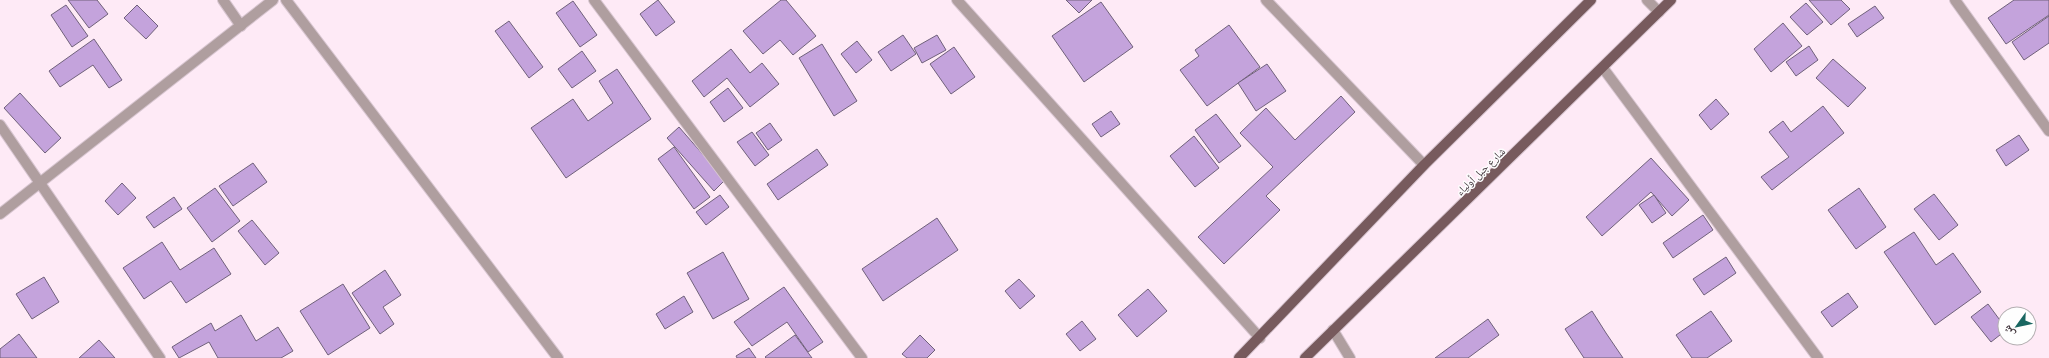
<svg xmlns="http://www.w3.org/2000/svg" width="2049" height="358" viewBox="0 0 2049 358" font-family="Barlow,'Noto Naskh Arabic',sans-serif">
  <style>
    .building { fill: #c4a3dc; stroke: #70617b }
    .lines { fill: none; stroke-linecap: round; stroke-linejoin: round }
    .minor-casing { stroke: #d8c6d1; stroke-width: 12 }
    .major-casing { stroke: #d8c6d1; stroke-width: 12 }
    .minor { stroke: #af9e9f; stroke-width: 10 }
    .major { stroke: #775a5d; stroke-width: 10 }
    .labels { text-anchor: middle; dominant-baseline: central; stroke-width: 3; stroke-linejoin: round; paint-order: stroke }
    .street-label { font-size: 11px; fill: #42363d; stroke: #fefefe }
  </style>
  <rect width="100%" height="100%" fill="#feeaf6"/>
  <!-- building -->
  <g class="building">
    <path d="M 68,0 L 97,0 L 108,14 L 89,28 Z"/>
    <path d="M 658,0 L 675,22 L 656,36 L 640,14 Z"/>
    <path d="M 781,0 L 786,0 L 816,36 L 793,55 L 780,40 L 763,54 L 743,31 Z"/>
    <path d="M 1066,0 L 1092,0 L 1079,13 Z"/>
    <path d="M 1809,0 L 1841,0 L 1850,9 L 1831,25 Z"/>
    <path d="M 2014,0 L 2049,0 L 2049,15 L 2006,44 L 1988,18 Z"/>
    <path d="M 573,1 L 597,35 L 580,47 L 556,13 Z"/>
    <path d="M 1101,2 L 1133,47 L 1084,82 L 1052,36 Z"/>
    <path d="M 1806,3 L 1823,22 L 1807,35 L 1790,17 Z"/>
    <path d="M 66,5 L 88,36 L 72,47 L 51,15 Z"/>
    <path d="M 137,5 L 158,26 L 146,39 L 124,18 Z"/>
    <path d="M 1875,6 L 1884,18 L 1857,37 L 1848,24 Z"/>
    <path d="M 2049,16 L 2049,43 L 2024,60 L 2012,42 Z"/>
    <path d="M 509,21 L 543,67 L 529,78 L 495,31 Z"/>
    <path d="M 1783,23 L 1802,46 L 1771,72 L 1754,49 Z"/>
    <path d="M 1229,25 L 1260,67 L 1207,106 L 1180,70 L 1199,56 L 1195,50 Z"/>
    <path d="M 903,35 L 916,54 L 891,71 L 878,52 Z"/>
    <path d="M 937,35 L 946,50 L 922,63 L 914,48 Z"/>
    <path d="M 94,39 L 122,80 L 109,88 L 93,65 L 60,87 L 49,71 Z"/>
    <path d="M 857,41 L 872,60 L 856,73 L 841,54 Z"/>
    <path d="M 822,44 L 857,101 L 834,116 L 799,58 Z"/>
    <path d="M 1809,46 L 1818,60 L 1796,76 L 1786,62 Z"/>
    <path d="M 954,47 L 975,77 L 951,94 L 930,64 Z"/>
    <path d="M 731,49 L 750,73 L 762,63 L 779,84 L 750,107 L 727,78 L 704,97 L 692,81 Z"/>
    <path d="M 582,51 L 596,71 L 572,88 L 558,69 Z"/>
    <path d="M 1833,59 L 1866,88 L 1848,107 L 1816,78 Z"/>
    <path d="M 1267,64 L 1286,91 L 1256,111 L 1238,83 Z"/>
    <path d="M 617,69 L 651,119 L 566,178 L 531,128 L 573,99 L 588,121 L 613,103 L 599,81 Z"/>
    <path d="M 728,88 L 743,108 L 724,122 L 710,102 Z"/>
    <path d="M 20,93 L 61,138 L 45,153 L 4,108 Z"/>
    <path d="M 1341,96 L 1355,112 L 1266,196 L 1280,210 L 1224,264 L 1198,237 L 1273,167 L 1240,133 L 1266,108 L 1295,140 Z"/>
    <path d="M 1716,99 L 1729,114 L 1711,130 L 1699,115 Z"/>
    <path d="M 1823,106 L 1844,133 L 1772,190 L 1761,177 L 1789,157 L 1769,132 L 1783,121 L 1791,132 Z"/>
    <path d="M 1111,111 L 1120,124 L 1101,137 L 1092,124 Z"/>
    <path d="M 1216,114 L 1241,146 L 1219,163 L 1195,130 Z"/>
    <path d="M 770,123 L 782,140 L 768,150 L 756,133 Z"/>
    <path d="M 679,127 L 725,180 L 714,191 L 667,138 Z"/>
    <path d="M 752,132 L 769,155 L 755,166 L 737,142 Z"/>
    <path d="M 2019,135 L 2029,150 L 2006,166 L 1996,150 Z"/>
    <path d="M 1194,136 L 1219,168 L 1195,187 L 1170,156 Z"/>
    <path d="M 674,147 L 710,197 L 694,209 L 658,159 Z"/>
    <path d="M 817,149 L 828,165 L 778,200 L 767,184 Z"/>
    <path d="M 1651,158 L 1689,200 L 1672,216 L 1651,192 L 1602,236 L 1586,217 Z"/>
    <path d="M 253,163 L 267,182 L 233,206 L 219,186 Z"/>
    <path d="M 122,183 L 136,198 L 118,215 L 105,201 Z"/>
    <path d="M 215,188 L 240,221 L 212,242 L 187,208 Z"/>
    <path d="M 1859,188 L 1886,227 L 1856,249 L 1828,210 Z"/>
    <path d="M 1934,194 L 1958,225 L 1939,240 L 1914,209 Z"/>
    <path d="M 720,195 L 729,207 L 706,225 L 696,212 Z"/>
    <path d="M 1654,195 L 1666,213 L 1652,223 L 1639,205 Z"/>
    <path d="M 174,197 L 182,209 L 154,228 L 146,217 Z"/>
    <path d="M 1703,215 L 1713,230 L 1673,258 L 1663,243 Z"/>
    <path d="M 937,218 L 958,250 L 883,301 L 862,269 Z"/>
    <path d="M 252,220 L 279,253 L 265,265 L 238,231 Z"/>
    <path d="M 1914,232 L 1936,265 L 1953,253 L 1981,292 L 1935,325 L 1884,252 Z"/>
    <path d="M 162,242 L 180,270 L 214,248 L 231,274 L 186,303 L 171,281 L 144,299 L 123,268 Z"/>
    <path d="M 723,252 L 749,299 L 713,319 L 687,273 Z"/>
    <path d="M 1726,257 L 1736,273 L 1704,295 L 1693,279 Z"/>
    <path d="M 385,270 L 401,295 L 383,307 L 394,324 L 380,334 L 352,293 Z"/>
    <path d="M 44,277 L 59,302 L 32,319 L 16,294 Z"/>
    <path d="M 1019,279 L 1035,296 L 1020,309 L 1005,291 Z"/>
    <path d="M 343,284 L 370,328 L 328,355 L 300,311 Z"/>
    <path d="M 784,287 L 823,342 L 808,352 L 787,322 L 752,346 L 734,322 Z"/>
    <path d="M 1148,289 L 1167,311 L 1137,337 L 1118,315 Z"/>
    <path d="M 1848,293 L 1858,307 L 1832,327 L 1821,312 Z"/>
    <path d="M 684,296 L 693,312 L 665,329 L 656,314 Z"/>
    <path d="M 1988,304 L 2005,327 L 2005,331 L 1991,342 L 1971,317 Z"/>
    <path d="M 1592,311 L 1606,333 L 1623,358 L 1584,358 L 1565,329 Z"/>
    <path d="M 1711,311 L 1732,341 L 1707,358 L 1692,358 L 1676,335 Z"/>
    <path d="M 241,315 L 256,341 L 278,327 L 293,351 L 281,358 L 218,358 L 209,342 L 179,358 L 172,347 L 211,323 L 215,331 Z"/>
    <path d="M 1488,319 L 1499,335 L 1468,358 L 1435,358 Z"/>
    <path d="M 1082,321 L 1096,339 L 1080,351 L 1066,334 Z"/>
    <path d="M 19,334 L 37,358 L 0,358 L 0,349 Z"/>
    <path d="M 795,335 L 812,358 L 766,358 L 765,357 Z"/>
    <path d="M 920,335 L 935,350 L 927,358 L 907,358 L 902,354 Z"/>
    <path d="M 99,340 L 115,358 L 79,358 Z"/>
    <path d="M 749,348 L 756,358 L 737,358 L 736,356 Z"/>
  </g>
  <g class="lines">
    <!-- minor casing -->
    <g class="minor-casing">
      <g id="minor">
        <path d="M 223,0 L 241,26"/>
        <path d="M 286,0 L 558,358"/>
        <path d="M 594,0 L 862,358"/>
        <path d="M 957,0 L 1260,338"/>
        <path d="M 1266,0 L 1424,165"/>
        <path d="M 1647,0 L 1659,12"/>
        <path d="M 1955,0 L 2049,131"/>
        <path d="M 1603,68 L 1818,358"/>
        <path d="M 0,125 L 160,358"/>
        <path d="M 0,214 L 273,0"/>
        <path d="M 1333,330 L 1350,358"/>
      </g>
    </g>
    <!-- major casing -->
    <g class="major-casing">
      <g id="major">
        <path d="M 1239,358 L 1424,165 L 1591,0"/>
        <path d="M 1305,358 L 1671,0"/>
      </g>
    </g>
    <!-- minor -->
    <use href="#minor" class="minor"/>
    <!-- major -->
    <use href="#major" class="major"/>
  </g>
  <g class="labels">
    <!-- street labels -->
    <g class="street-label">
      <text transform="translate(1480 171) rotate(-44)">شارع جبل أولياء</text>
    </g>
  </g>
  <!-- north arrow -->
  <g transform="translate(2017 326) rotate(237)"><circle r="19" fill="#fefefe" stroke="#b3aeb1"/>
  <path d="M0-3L7 15L0 10L-7 15Z" fill="#196661"/>
  <text y="-6" font-size="11" font-weight="bold" text-anchor="middle" fill="#42363d">ش</text>
  </g>
</svg>
